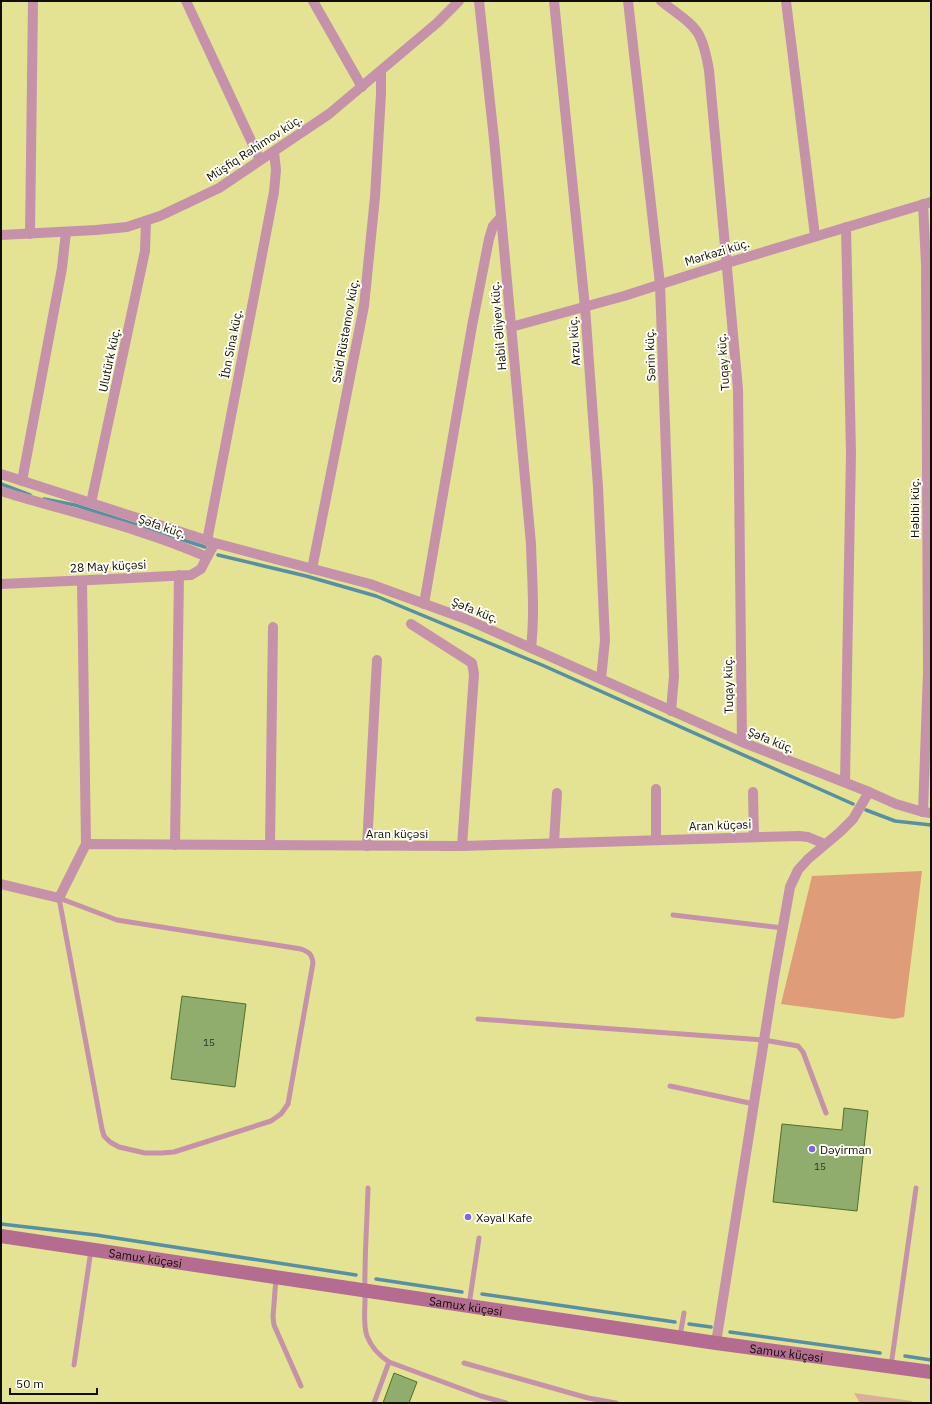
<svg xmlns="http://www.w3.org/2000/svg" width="932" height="1404" viewBox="0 0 932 1404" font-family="'IBM Plex Sans',sans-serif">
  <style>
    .green { fill: #daaf99 }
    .forest { fill: #de9c79 }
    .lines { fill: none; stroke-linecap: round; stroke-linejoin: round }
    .stream { stroke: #588fa3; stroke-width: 3.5 }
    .building { fill: #90ad6e; stroke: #536f2b }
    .lane { stroke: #c592aa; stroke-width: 5 }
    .street { stroke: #c592aa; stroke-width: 10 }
    .secondary { stroke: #b56c91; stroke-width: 14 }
    .poi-dot { fill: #7e66e2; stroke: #fffff7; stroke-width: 1.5 }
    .labels { text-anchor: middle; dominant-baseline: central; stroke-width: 4; stroke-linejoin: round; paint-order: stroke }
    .number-label { font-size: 10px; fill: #2f361c }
    .street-label { font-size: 12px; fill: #0f0e00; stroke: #fffff7 }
    .poi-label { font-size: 12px; fill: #0f0e00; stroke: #fffff7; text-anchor: start }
  </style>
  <rect width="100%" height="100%" fill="#e3e393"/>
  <!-- green -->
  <path class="green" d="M 854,1393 L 912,1401 L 912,1403 L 860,1403 Z"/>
  <!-- forest -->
  <path class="forest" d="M 922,871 L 904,1017 L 894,1019 L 781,1004 L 812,876 Z"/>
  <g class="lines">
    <!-- stream -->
    <g class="stream">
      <path d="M 1,484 L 30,495"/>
      <path d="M 44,499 L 75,505 L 205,547"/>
      <path d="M 218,555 L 306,576 L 376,596 L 542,665 L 853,804"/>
      <path d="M 866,810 L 895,821 L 931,825"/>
      <path d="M 1,1224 L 96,1235 L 356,1275"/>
      <path d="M 376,1279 L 462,1292"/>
      <path d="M 482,1294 L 675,1322"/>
      <path d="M 689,1324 L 711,1327"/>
      <path d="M 730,1332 L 880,1353"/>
      <path d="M 905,1356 L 931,1360"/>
    </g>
  </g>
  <!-- building -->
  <g class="building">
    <path d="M 182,996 L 246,1004 L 235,1087 L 171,1079 Z"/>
    <path d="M 844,1108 L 868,1111 L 857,1211 L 773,1202 L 782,1124 L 842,1130 Z"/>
    <path d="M 394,1373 L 417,1382 L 409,1403 L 383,1403 Z"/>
  </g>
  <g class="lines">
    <!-- lane -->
    <g class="lane">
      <path d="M 59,898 L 117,920 L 301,949 C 309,952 312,954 313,963 L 288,1104 L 281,1114 L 271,1121 L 174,1152 L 162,1153 L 145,1153 L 119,1147 L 110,1142 L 104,1136 L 102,1129 Z"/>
      <path d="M 673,915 L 783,928"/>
      <path d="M 478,1019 L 764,1040 L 798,1046 L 803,1052 L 826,1113"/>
      <path d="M 670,1086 L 754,1104"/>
      <path d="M 368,1188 C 367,1225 364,1262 365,1299 C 365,1311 363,1325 367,1336 C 371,1347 380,1356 389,1362 L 481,1396 L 506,1403"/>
      <path d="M 276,1278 L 273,1317 L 274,1325 L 301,1386"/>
      <path d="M 469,1305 L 479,1238"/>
      <path d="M 680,1336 L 684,1313"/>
      <path d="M 464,1363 L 588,1398 L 616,1403"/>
      <path d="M 74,1365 L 91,1250"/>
      <path d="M 891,1366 L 916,1188"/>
      <path d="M 374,1403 L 389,1362"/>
    </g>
    <!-- street -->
    <g class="street">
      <path d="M 186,1 L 260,160"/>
      <path d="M 313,1 L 362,87"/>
      <path d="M 479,1 L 494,139 L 531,544 C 532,579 535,613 531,648"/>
      <path d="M 554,1 L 585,307 L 598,487 L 605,640 L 601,679"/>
      <path d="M 628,1 L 660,284 L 674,676 L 671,711"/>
      <path d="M 661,1 C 673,11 694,23 700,37 C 705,47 707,59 709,70 L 738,389 L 742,742"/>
      <path d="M 786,1 L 815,236"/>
      <path d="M 923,204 L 926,264 L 928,672 L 923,812"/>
      <path d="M 30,234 L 33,1"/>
      <path d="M 1,235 L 96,230 L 127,227 L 160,216 L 219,188 L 329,114 L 437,23 L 459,1"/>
      <path d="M 511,327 L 624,296 L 727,263 L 931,202"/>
      <path d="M 1,474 L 212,542"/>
      <path d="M 22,481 L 62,268 L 66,232"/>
      <path d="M 1,491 C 69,512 142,528 207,557 L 215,543 L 370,584 L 466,619 L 742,742 L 869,792 L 896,804 L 923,812 L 931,813"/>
      <path d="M 91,503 L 145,251 L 146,221"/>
      <path d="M 207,541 L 274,192 L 276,170 L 274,152"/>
      <path d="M 312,569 L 364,306 L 375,197 L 381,94 L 381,71"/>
      <path d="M 82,581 L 86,844"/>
      <path d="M 1,584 L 91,580 L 191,575 L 201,569 L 207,557"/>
      <path d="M 424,604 L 472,326 L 489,239 L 493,226 L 501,217"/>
      <path d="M 411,624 L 472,663 L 474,674 L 462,846"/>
      <path d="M 845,782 L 851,453 L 846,227"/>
      <path d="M 753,792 L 754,837"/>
      <path d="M 656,840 L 656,789"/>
      <path d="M 554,843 L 557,793"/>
      <path d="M 175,845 L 179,575"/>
      <path d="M 270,845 L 273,627"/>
      <path d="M 367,846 L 377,660"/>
      <path d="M 1,884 L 59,898 L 86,844 L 462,846 L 799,836 L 808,837 L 825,844"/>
      <path d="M 716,1343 L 774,977 L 790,887 L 798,870 L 808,859 L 840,832 L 853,819 L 869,792"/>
    </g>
    <!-- secondary -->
    <path class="secondary" id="s1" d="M 1,1236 L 716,1343 L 931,1372"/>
  </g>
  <!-- markers -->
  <g class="poi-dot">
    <circle cx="812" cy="1149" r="4"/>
    <circle cx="468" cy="1217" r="4"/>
  </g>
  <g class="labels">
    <!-- number labels -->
    <g class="number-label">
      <text x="209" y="1042">15</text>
      <text x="820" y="1166">15</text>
    </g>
    <!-- street labels -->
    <g class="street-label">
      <text transform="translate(254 148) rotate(-33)">Müşfiq Rəhimov küç.</text>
      <text transform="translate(717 252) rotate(-17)">Mərkəzi küç.</text>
      <text transform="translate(498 326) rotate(-95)">Habil Əliyev küç.</text>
      <text transform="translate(345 331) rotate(-80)">Səid Rüstəmov küç.</text>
      <text transform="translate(574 341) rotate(-94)">Arzu küç.</text>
      <text transform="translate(231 344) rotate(-79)">İbn Sina küç.</text>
      <text transform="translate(650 355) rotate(-92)">Sərin küç.</text>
      <text transform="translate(109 360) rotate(-78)">Ulutürk küç.</text>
      <text transform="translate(723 362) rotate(-94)">Tuqay küç.</text>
      <text transform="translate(914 508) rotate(-90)">Həbibi küç.</text>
      <text transform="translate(162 526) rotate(19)">Şəfa küç.</text>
      <text transform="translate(108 566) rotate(-3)">28 May küçəsi</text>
      <text transform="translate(475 610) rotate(22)">Şəfa küç.</text>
      <text transform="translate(728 685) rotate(-91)">Tuqay küç.</text>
      <text transform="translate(771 740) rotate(22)">Şəfa küç.</text>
      <text transform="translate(720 825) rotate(-2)">Aran küçəsi</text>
      <text x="397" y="833">Aran küçəsi</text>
      <text stroke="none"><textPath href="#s1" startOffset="146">Samux küçəsi</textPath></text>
      <text stroke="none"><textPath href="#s1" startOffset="470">Samux küçəsi</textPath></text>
      <text stroke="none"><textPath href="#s1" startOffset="794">Samux küçəsi</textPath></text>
    </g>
    <!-- poi labels -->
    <g class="poi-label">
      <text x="820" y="1149">Dəyirman</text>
      <text x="476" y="1217">Xəyal Kafe</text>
    </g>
  </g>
  <!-- border -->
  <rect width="932" height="1404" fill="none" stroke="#0f0e00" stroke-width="4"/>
  <!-- scale -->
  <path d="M10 1388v6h87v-6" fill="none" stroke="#0f0e00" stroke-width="2"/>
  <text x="16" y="1388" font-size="12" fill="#0f0e00" stroke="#fffff7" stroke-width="3" paint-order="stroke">50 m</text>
</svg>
